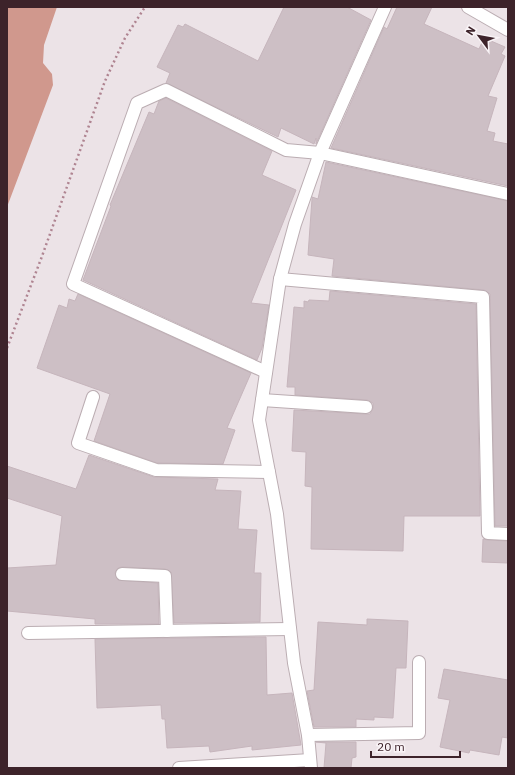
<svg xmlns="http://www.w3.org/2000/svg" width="515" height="775" viewBox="0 0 515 775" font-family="'IBM Plex Sans',sans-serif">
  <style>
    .water { fill: #d0988d }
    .building { fill: #cdbfc5; stroke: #c6b5bc }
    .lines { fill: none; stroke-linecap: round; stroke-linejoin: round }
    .lane-casing { stroke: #bbadb2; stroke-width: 14 }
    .street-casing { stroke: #bbadb2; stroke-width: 14 }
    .path { stroke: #af8491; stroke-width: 2.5; stroke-dasharray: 2 3; stroke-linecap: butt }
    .lane { stroke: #fff; stroke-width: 12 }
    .street { stroke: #fff; stroke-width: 12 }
  </style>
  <rect width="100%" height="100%" fill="#ece3e7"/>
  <!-- water -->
  <path class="water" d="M 7,7 L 57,7 L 44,45 L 43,63 L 52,74 L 53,85 L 7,207 Z"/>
  <!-- building -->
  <g class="building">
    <path d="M 284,7 L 347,7 L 371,20 L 316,144 L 316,138 L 314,144 L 281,128 L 278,137 L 166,83 L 170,73 L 157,67 L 178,25 L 183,27 L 185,24 L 258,61 Z"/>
    <path d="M 397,7 L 432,7 L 424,24 L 479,49 L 484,38 L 505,47 L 501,54 L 505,56 L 488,96 L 497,98 L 487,131 L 495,133 L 493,141 L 508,144 L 508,186 L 331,148 L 384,27 L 387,29 Z"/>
    <path d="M 166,98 L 272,151 L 262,175 L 296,190 L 251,303 L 269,305 L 262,348 L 257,360 L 83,280 L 111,206 L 110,205 L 149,112 L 154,114 L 159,101 Z"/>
    <path d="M 326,162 L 508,201 L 508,526 L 495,526 L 490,294 L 484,290 L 332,276 L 334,259 L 308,255 L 312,199 L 312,197 L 318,199 Z"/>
    <path d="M 330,291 L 476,304 L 480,516 L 404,516 L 403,551 L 311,549 L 312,487 L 305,486 L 306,452 L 292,451 L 294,410 L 366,414 L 370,414 L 373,408 L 373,403 L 367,400 L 295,395 L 295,387 L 287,387 L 294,307 L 304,308 L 304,301 L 308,302 L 309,300 L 329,301 Z"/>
    <path d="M 78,294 L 251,373 L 227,428 L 235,430 L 223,464 L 157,463 L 94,441 L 110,394 L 37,368 L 59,305 L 67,308 L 69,299 L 75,301 Z"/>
    <path d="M 89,455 L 154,477 L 218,479 L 215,490 L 241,491 L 238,529 L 257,530 L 254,573 L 261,573 L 260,622 L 174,623 L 171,572 L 165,569 L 122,567 L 118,568 L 115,573 L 118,580 L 158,583 L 159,624 L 95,624 L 95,619 L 7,611 L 7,568 L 56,565 L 62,516 L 7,498 L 7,466 L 76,489 Z"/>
    <path d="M 483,539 L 488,540 L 508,541 L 508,563 L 482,562 Z"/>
    <path d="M 367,619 L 408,621 L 406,668 L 396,668 L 393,718 L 374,717 L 374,720 L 356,719 L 356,727 L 314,727 L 307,691 L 314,690 L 318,622 L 367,625 Z"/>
    <path d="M 266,637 L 267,695 L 292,693 L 301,745 L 252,750 L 252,746 L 210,752 L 209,746 L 167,748 L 165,719 L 162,719 L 161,705 L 97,708 L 95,639 Z"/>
    <path d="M 444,669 L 508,680 L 508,738 L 502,737 L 499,755 L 470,750 L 469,753 L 440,747 L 450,700 L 438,698 Z"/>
    <path d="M 316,742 L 356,742 L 356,757 L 352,758 L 351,768 L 324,768 L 326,743 Z"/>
  </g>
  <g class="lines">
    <!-- lane casing -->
    <g class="lane-casing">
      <g id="lane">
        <path d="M 320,153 L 508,194"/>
        <path d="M 93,397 L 78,443 L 156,470 L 269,472"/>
        <path d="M 262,400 L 366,407"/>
        <path d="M 122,574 L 165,576 L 167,631"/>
        <path d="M 308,735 L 419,733 L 419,662"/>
        <path d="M 179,768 L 310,760"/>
      </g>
    </g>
    <!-- street casing -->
    <g class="street-casing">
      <g id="street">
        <path d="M 468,7 L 508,30"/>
        <path d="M 280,279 L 483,297 L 488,533 L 508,534"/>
        <path d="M 266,372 L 73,284 L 137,103 L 166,90 L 286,150 L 320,153"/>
        <path d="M 28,633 L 290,629"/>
        <path d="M 311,768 L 308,735 L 294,663 L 277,514 L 259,420 L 280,279 L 295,224 L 320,153 L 385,7"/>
      </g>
    </g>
    <!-- path -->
    <path class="path" d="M 7,348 L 41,259 L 105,81 L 125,38 L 145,7"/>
    <!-- lane -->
    <use href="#lane" class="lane"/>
    <!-- street -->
    <use href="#street" class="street"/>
  </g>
  <!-- border -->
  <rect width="515" height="775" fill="none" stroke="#3d232a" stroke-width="16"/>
  <!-- north arrow -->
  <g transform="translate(479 36) rotate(302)" stroke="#f9f3f6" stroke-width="3" paint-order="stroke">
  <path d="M0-3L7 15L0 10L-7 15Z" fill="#3d232a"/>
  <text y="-6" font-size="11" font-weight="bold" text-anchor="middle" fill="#3d232a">N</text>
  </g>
  <!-- scale -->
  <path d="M371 751v6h89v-6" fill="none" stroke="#3d232a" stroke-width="2"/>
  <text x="377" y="751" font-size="12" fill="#3d232a" stroke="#f9f3f6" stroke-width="3" paint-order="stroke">20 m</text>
</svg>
